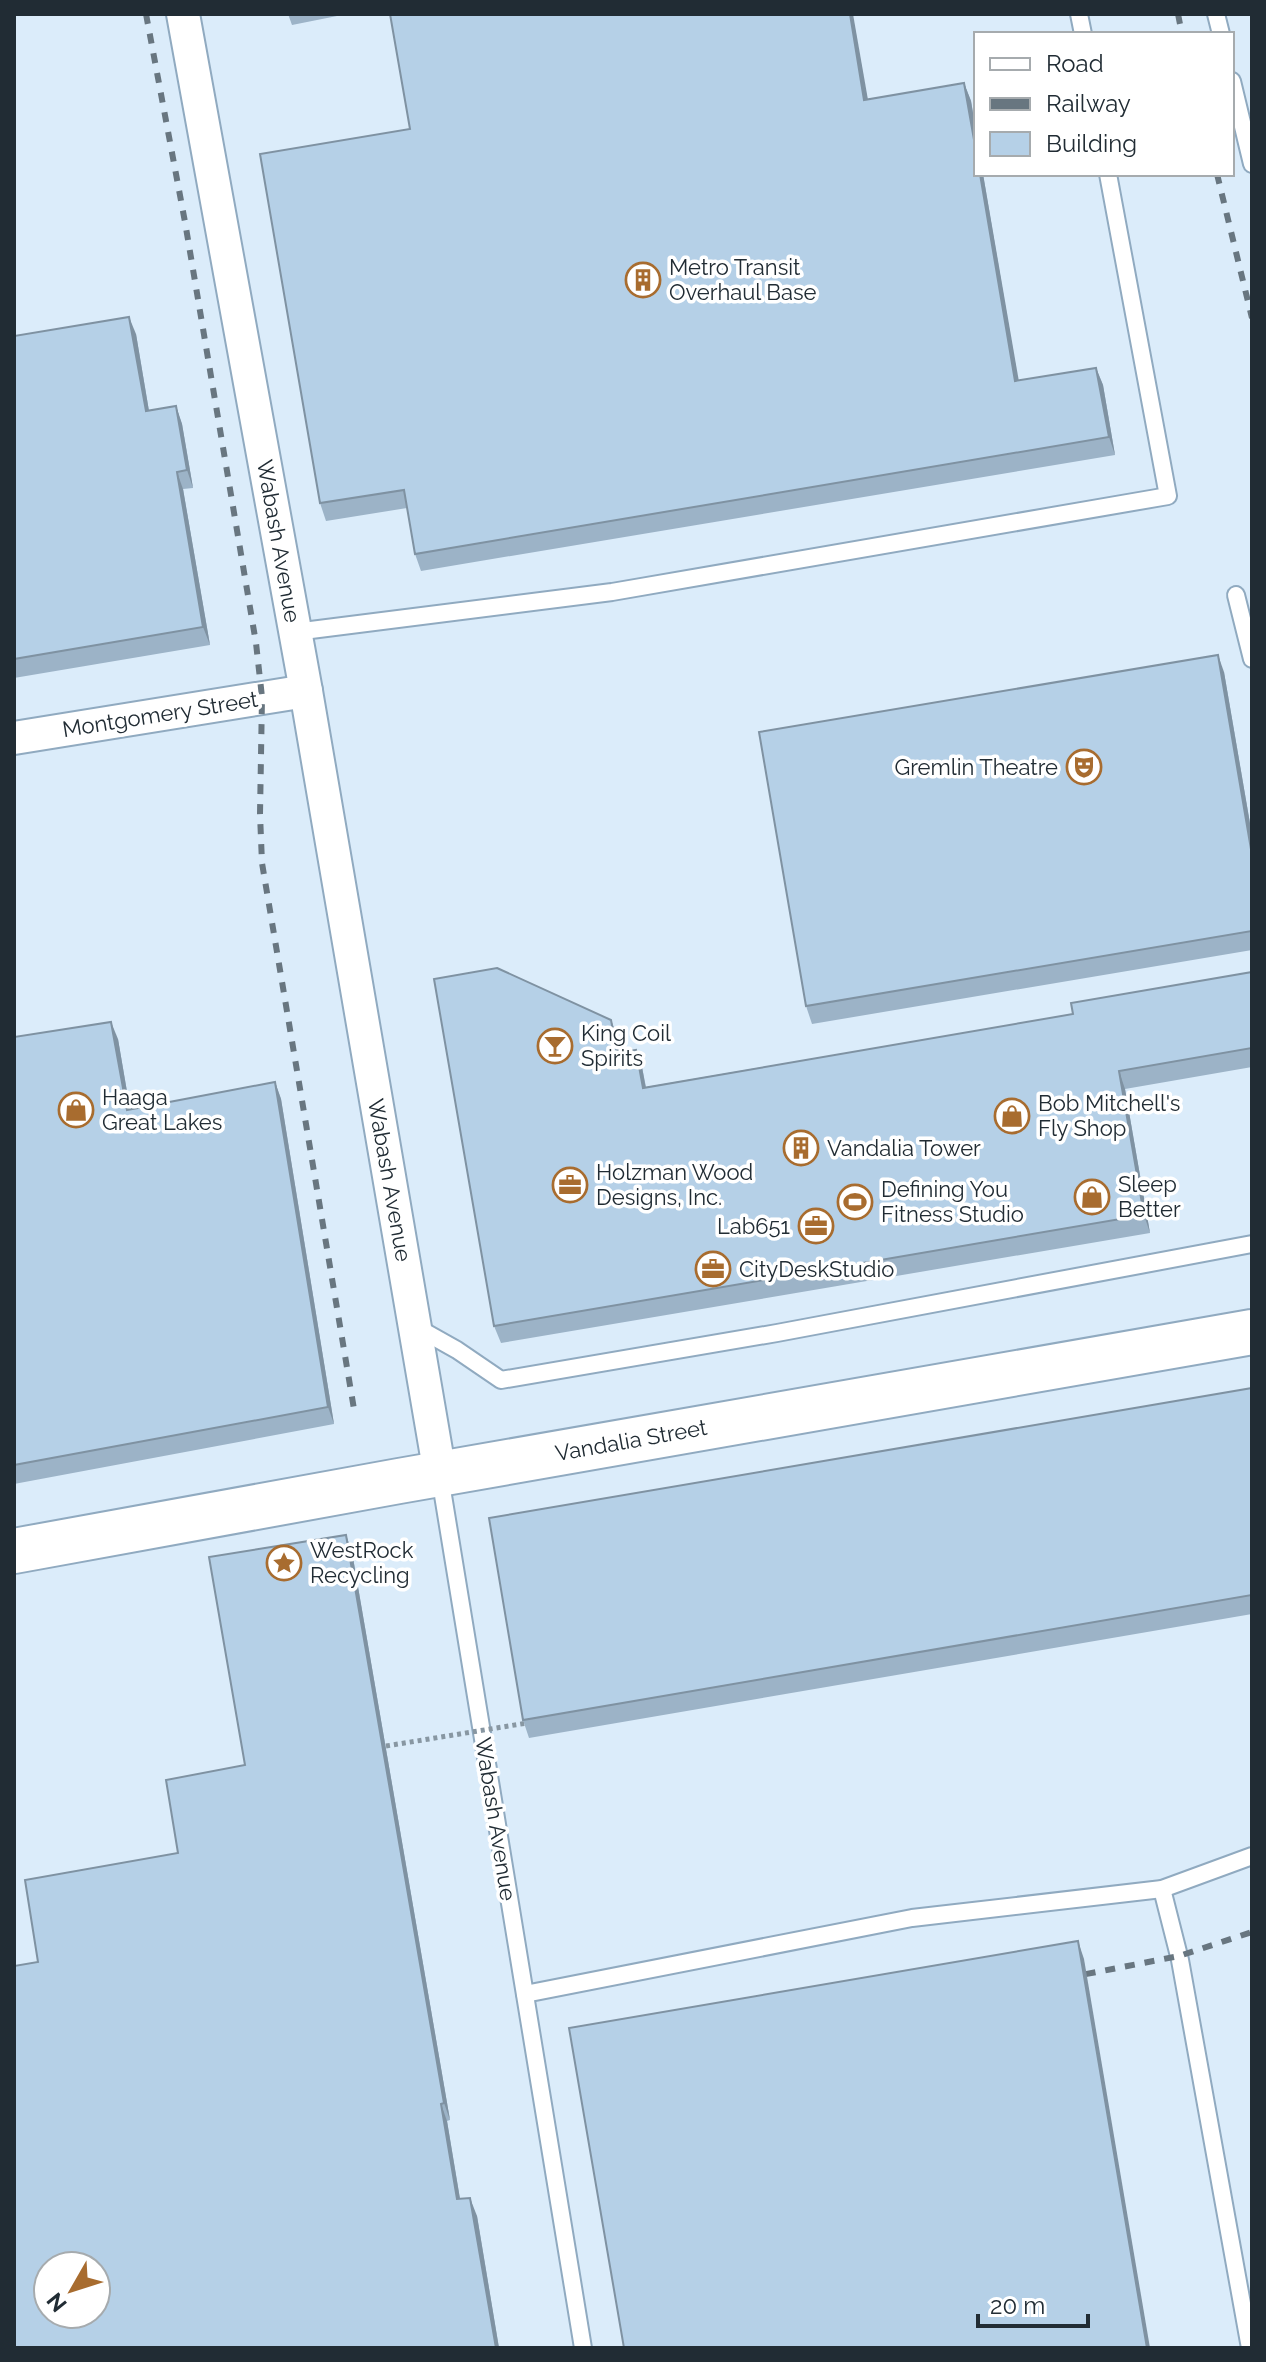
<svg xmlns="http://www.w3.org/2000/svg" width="1266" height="2362" viewBox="0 0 1266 2362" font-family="Raleway,sans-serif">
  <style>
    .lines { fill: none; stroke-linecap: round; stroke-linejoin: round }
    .lane-casing { stroke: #90aac0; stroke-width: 20 }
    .street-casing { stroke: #90aac0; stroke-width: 36 }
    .secondary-casing { stroke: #90aac0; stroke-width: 48 }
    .lane { stroke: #fff; stroke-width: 16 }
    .street { stroke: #fff; stroke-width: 32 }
    .secondary { stroke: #fff; stroke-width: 44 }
    .rail { stroke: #687680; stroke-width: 6; stroke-dasharray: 10 10; stroke-linecap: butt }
    .path-bridge { stroke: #8897a2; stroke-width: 5; stroke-dasharray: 4 4; stroke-linecap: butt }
    .wall { fill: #9cb3c7 }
    .shaded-wall { fill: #7f92a2 }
    .building { fill: #b5d0e7; stroke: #7f92a2; stroke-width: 2; fill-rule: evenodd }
    .labels { text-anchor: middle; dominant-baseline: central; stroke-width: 7; stroke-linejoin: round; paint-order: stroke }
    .poi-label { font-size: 22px; fill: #212c34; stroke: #fff; text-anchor: start }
    .street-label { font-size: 22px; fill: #212c34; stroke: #fff }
  </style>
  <rect width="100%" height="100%" fill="#dbecfa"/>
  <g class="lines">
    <!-- lane casing -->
    <g class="lane-casing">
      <g id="lane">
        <path d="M 1079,14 L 1083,34"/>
        <path d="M 1216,14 L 1221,34"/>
        <path d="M 1232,81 L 1252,164"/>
        <path d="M 1236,595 L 1252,659"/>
        <path d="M 295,632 L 612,592 L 1168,496 L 1108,174"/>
        <path d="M 416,1327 L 457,1350 L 501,1380 L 777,1333 L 1252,1244"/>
        <path d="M 440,1477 L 583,2348"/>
        <path d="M 1162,1889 L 1180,1960 L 1250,2348"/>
        <path d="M 525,1994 L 912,1918 L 1162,1889 L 1252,1856"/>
      </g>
    </g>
    <!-- street casing -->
    <g class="street-casing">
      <g id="street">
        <path d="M 183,14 L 306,691 L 440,1474"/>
        <path d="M 14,738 L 306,691"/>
      </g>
    </g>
    <!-- secondary casing -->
    <g class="secondary-casing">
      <path id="secondary" d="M 14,1551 L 399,1481 L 1252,1332"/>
    </g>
    <!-- lane -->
    <use href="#lane" class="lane"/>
    <!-- street -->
    <use href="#street" class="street"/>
    <!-- secondary -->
    <use href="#secondary" class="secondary"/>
    <!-- rail -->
    <g class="rail">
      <path d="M 146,14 L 185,222 L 256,643 L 262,697 L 260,814 L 262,863 L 355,1415"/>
      <path d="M 1178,14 L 1182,34"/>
      <path d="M 1217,174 L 1252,318"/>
      <path d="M 1066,1978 L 1179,1956 L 1252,1932"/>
    </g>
    <!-- path-bridge -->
    <path class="path-bridge" d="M 386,1746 L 527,1723"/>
  </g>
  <!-- wall -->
  <g class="wall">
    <path d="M 288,14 L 347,14 L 292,25 Z"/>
    <path d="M 964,83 L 971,101 L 976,131 L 976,174 L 983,174 L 1018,381 L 1096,368 L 1103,385 L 1115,455 L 421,571 L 415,554 L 407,508 L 326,521 L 320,503 L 410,129 L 868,99 Z"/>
    <path d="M 136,334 L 149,411 L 176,406 L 182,424 L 193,488 L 183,489 L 210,645 L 14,678 L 14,336 Z"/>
    <path d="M 1224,672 L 1252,835 L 1252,950 L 812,1024 L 806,1006 Z"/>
    <path d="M 1252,972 L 1252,1067 L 1125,1089 L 1150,1233 L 501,1343 L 494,1326 L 618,1038 L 620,1052 L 636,1050 L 642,1067 L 646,1087 L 1073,1014 Z"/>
    <path d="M 14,1037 L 118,1039 L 130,1109 L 275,1082 L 281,1099 L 334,1424 L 14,1484 Z"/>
    <path d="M 1252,1388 L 1252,1614 L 529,1738 L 523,1720 Z"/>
    <path d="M 352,1552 L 450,2120 L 447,2121 L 460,2199 L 477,2216 L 499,2348 L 14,2348 L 38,1962 L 178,1853 L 245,1765 Z"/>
  </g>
  <!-- shaded-wall -->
  <g class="shaded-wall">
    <path d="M 850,14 L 853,14 L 871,117 L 864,100 Z"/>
    <path d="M 964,83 L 971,101 L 976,131 L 976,151 Z"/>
    <path d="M 980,174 L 983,174 L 1022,399 L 1015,381 Z"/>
    <path d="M 129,317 L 136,334 L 152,429 L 146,411 Z"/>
    <path d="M 1096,368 L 1103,385 L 1115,455 L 1109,437 Z"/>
    <path d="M 176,406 L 182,424 L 193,488 L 187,470 Z"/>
    <path d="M 177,472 L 183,489 L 210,645 L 203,627 Z"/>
    <path d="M 1218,655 L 1224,672 L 1252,835 L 1252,855 Z"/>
    <path d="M 611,1020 L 618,1038 L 624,1070 L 617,1053 Z"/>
    <path d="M 111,1022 L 118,1039 L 133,1127 L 127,1110 Z"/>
    <path d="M 636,1050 L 642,1067 L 649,1106 L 643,1088 Z"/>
    <path d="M 1119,1071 L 1125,1089 L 1150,1233 L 1144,1215 Z"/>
    <path d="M 275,1082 L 281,1099 L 334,1424 L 328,1407 Z"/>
    <path d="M 346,1535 L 352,1552 L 450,2120 L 444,2103 Z"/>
    <path d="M 1078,1941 L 1084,1959 L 1150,2348 L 1147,2348 Z"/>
    <path d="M 441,2104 L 447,2121 L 463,2217 L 457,2199 Z"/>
    <path d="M 470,2198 L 477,2216 L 499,2348 L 496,2348 Z"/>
  </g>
  <!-- building -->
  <g class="building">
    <path d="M 390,14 L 850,14 L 864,100 L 964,83 L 976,151 L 976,174 L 980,174 L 1015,381 L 1096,368 L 1109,437 L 415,554 L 404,490 L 320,503 L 260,154 L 410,129 Z"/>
    <path d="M 129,317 L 146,411 L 176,406 L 187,470 L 177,472 L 203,627 L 14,659 L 14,336 Z"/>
    <path d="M 1218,655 L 1252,855 L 1252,931 L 806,1006 L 759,732 Z"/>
    <path d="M 497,968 L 611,1020 L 617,1053 L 636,1050 L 643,1088 L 1073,1014 L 1071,1003 L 1252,972 L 1252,1048 L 1119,1071 L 1144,1215 L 494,1326 L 434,979 Z"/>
    <path d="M 111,1022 L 127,1110 L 275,1082 L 328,1407 L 14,1465 L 14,1037 Z"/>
    <path d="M 1252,1388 L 1252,1595 L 523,1720 L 489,1518 Z"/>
    <path d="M 346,1535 L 444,2103 L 441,2104 L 457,2199 L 470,2198 L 496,2348 L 14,2348 L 14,1966 L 38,1962 L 25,1880 L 178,1853 L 166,1780 L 245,1765 L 209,1557 ZM 48,2266 L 96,2266 L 96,2314 L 48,2314 Z"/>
    <path d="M 1078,1941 L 1147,2348 L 624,2348 L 569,2028 Z"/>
  </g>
  <!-- icons -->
  <defs>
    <g id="building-ring" transform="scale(1.8)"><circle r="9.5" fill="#fff" stroke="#a86c2f" stroke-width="1.5"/><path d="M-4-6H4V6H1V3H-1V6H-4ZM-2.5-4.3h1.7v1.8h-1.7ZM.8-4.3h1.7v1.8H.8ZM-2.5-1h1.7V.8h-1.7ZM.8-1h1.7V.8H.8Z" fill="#a86c2f"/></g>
    <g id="theatre-ring" transform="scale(1.8)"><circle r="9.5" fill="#fff" stroke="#a86c2f" stroke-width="1.5"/><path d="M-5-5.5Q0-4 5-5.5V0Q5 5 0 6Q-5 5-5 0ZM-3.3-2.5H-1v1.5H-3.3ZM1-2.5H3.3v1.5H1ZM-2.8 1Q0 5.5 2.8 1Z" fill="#a86c2f"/></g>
    <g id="bar-ring" transform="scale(1.8)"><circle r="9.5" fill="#fff" stroke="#a86c2f" stroke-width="1.5"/><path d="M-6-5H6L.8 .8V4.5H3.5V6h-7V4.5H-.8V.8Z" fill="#a86c2f"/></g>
    <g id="shop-ring" transform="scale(1.8)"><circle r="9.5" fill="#fff" stroke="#a86c2f" stroke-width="1.5"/><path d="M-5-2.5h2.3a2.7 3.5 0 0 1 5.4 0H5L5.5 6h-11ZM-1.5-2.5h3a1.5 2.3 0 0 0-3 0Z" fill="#a86c2f"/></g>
    <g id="office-ring" transform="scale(1.8)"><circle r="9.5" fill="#fff" stroke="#a86c2f" stroke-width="1.5"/><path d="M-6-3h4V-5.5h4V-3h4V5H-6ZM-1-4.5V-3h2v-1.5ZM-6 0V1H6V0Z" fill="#a86c2f"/></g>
    <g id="stadium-ring" transform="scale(1.8)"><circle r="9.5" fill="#fff" stroke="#a86c2f" stroke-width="1.5"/><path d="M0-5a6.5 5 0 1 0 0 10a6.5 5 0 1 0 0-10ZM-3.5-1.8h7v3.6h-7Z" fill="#a86c2f"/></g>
    <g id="sight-ring" transform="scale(1.8)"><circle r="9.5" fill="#fff" stroke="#a86c2f" stroke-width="1.5"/><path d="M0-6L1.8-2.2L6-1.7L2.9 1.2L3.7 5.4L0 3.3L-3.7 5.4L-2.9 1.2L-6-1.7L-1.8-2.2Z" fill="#a86c2f"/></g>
  </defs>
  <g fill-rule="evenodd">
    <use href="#building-ring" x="643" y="280"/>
    <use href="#theatre-ring" x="1084" y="767"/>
    <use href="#bar-ring" x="555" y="1046"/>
    <use href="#shop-ring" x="76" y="1110"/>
    <use href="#shop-ring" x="1012" y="1116"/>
    <use href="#building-ring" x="801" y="1148"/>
    <use href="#office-ring" x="570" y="1185"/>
    <use href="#shop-ring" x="1092" y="1197"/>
    <use href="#stadium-ring" x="855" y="1202"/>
    <use href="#office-ring" x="816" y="1226"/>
    <use href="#office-ring" x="713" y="1269"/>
    <use href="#sight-ring" x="284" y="1563"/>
  </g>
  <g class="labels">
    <!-- poi labels -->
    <g class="poi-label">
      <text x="669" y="267">Metro Transit<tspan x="669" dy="25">Overhaul Base</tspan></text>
      <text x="1058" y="767" text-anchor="end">Gremlin Theatre</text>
      <text x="581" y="1033">King Coil<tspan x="581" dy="25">Spirits</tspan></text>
      <text x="102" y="1097">Haaga<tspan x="102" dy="25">Great Lakes</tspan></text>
      <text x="1038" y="1103">Bob Mitchell's<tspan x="1038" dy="25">Fly Shop</tspan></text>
      <text x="827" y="1148">Vandalia Tower</text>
      <text x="596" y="1172">Holzman Wood<tspan x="596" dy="25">Designs, Inc.</tspan></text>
      <text x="1118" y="1184">Sleep<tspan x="1118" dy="25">Better</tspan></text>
      <text x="881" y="1189">Defining You<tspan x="881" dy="25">Fitness Studio</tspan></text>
      <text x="790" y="1226" text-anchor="end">Lab651</text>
      <text x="739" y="1269">CityDeskStudio</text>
      <text x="310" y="1550">WestRock<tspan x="310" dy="25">Recycling</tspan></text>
    </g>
    <!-- street labels -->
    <g class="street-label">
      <text transform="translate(279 541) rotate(80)">Wabash Avenue</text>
      <text transform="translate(160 714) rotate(-9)">Montgomery Street</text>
      <text transform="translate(390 1180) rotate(80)">Wabash Avenue</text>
      <text transform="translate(631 1440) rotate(-10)">Vandalia Street</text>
      <text transform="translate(496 1819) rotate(81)">Wabash Avenue</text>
    </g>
  </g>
  <!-- border -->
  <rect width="1266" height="2362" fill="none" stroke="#212c34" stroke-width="32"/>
  <!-- legend -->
  <rect x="974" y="32" width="260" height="144" fill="#ffffff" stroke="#a6abae" stroke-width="2"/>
  <rect x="990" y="58" width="40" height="12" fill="#ffffff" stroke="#a6abae" stroke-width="2"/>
  <text x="1046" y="72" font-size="24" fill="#212c34">Road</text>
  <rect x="990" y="98" width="40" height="12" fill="#687680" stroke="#a6abae" stroke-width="2"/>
  <text x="1046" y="112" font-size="24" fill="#212c34">Railway</text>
  <rect x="990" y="132" width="40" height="24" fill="#b5d0e7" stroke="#a6abae" stroke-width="2"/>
  <text x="1046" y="152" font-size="24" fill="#212c34">Building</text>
  <!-- north arrow -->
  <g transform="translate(72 2290) rotate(231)"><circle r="38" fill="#ffffff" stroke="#a6abae" stroke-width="2"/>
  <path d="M0-6L14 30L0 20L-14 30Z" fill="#a86c2f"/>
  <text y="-12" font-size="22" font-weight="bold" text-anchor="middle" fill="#212c34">N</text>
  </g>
  <!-- scale -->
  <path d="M978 2314v12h110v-12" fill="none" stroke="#212c34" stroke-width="4"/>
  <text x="990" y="2314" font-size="24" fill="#212c34" stroke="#ffffff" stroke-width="6" paint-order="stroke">20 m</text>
</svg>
